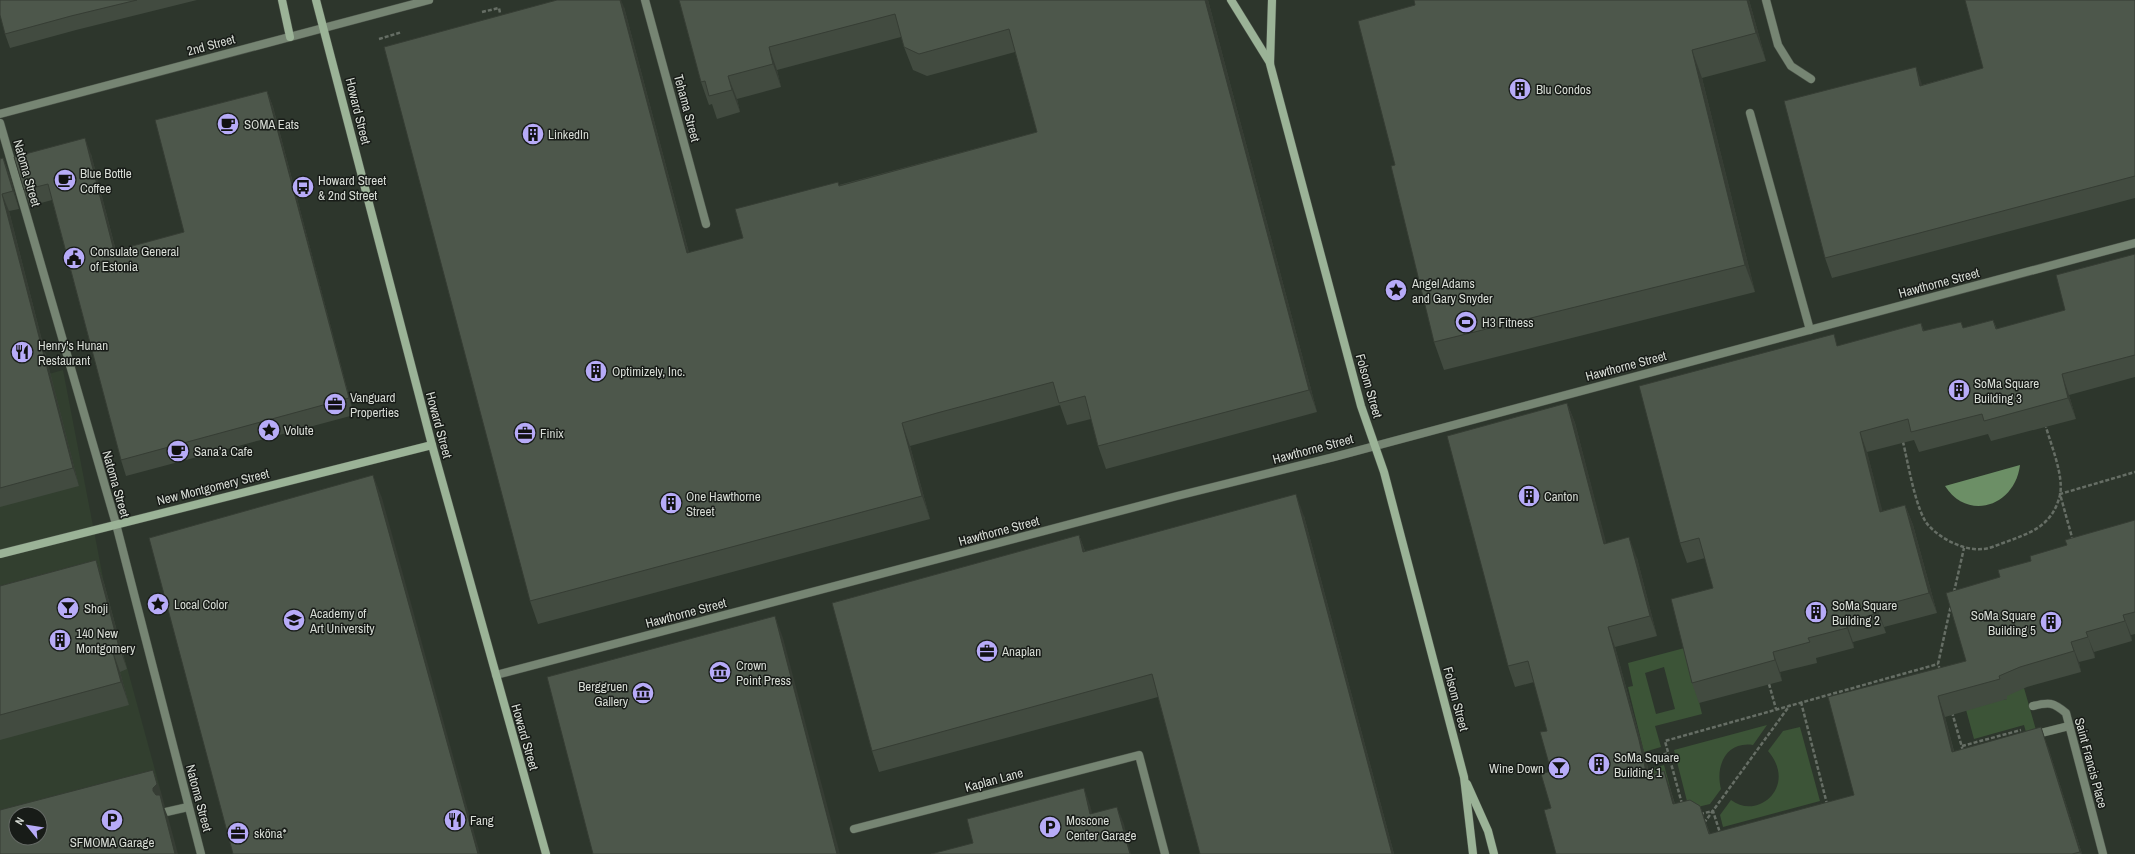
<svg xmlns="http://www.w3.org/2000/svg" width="2135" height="854" viewBox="0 0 2135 854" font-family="'Archivo Narrow',sans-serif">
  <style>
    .built { fill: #323f2f }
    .green { fill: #3c5437; fill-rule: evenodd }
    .water { fill: #6c8f66 }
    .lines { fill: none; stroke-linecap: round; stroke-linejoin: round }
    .service-casing { stroke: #4c544a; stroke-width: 9 }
    .minor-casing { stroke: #4c544a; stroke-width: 9 }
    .tertiary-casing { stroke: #4c544a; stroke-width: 9 }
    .secondary-casing { stroke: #4c544a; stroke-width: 9 }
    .path { stroke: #666e65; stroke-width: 2.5; stroke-dasharray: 4 2; stroke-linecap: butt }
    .service { stroke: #768573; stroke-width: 8 }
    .minor { stroke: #768573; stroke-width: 8 }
    .tertiary { stroke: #768573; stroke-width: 8 }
    .secondary { stroke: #9bb397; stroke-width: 8 }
    .wall { fill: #424b40 }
    .shaded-wall { fill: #363d34 }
    .building { fill: #4d574b; stroke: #363d34; fill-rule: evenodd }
    .labels { text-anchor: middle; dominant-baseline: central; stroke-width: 3; stroke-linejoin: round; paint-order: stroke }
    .street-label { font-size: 13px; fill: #d7dcd5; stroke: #181c18 }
    .poi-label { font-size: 13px; fill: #d7dcd5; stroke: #181c18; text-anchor: start }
  </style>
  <rect width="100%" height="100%" fill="#2d362c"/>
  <!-- built -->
  <path class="built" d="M 63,370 L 104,583 L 161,792 L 40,824 L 40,814 L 16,814 L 0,835 L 0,388 Z"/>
  <!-- green -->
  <g class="green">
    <path d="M 1692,646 L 1688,657 L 1702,714 L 1655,726 L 1661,747 L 1644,752 L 1628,687 L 1633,686 L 1628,663 ZM 1664,667 L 1675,709 L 1656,714 L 1645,673 Z"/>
    <path d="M 2024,688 L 2040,744 L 2030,747 L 2024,725 L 1974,739 L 1965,706 L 2007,699 L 2006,693 Z"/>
    <path d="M 1767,725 L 1753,745 C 1726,741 1715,766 1721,789 L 1710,804 L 1689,809 L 1674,750 Z"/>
    <path d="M 1800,727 L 1820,801 L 1723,827 L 1720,815 L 1731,800 C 1758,821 1798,786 1768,751 L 1783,731 Z"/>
    <path d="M 1664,765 L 1671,791 L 1650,798 L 1642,771 Z"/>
  </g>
  <!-- water -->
  <path class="water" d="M 2020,465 C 2015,506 1968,522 1945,486 Z"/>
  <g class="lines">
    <!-- service casing -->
    <g class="service-casing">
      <g id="service">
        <path d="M 1766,0 L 1778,45 L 1791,66 L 1811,79"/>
        <path d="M 1750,113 L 1810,330"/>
        <path d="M 2033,706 C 2049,702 2053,702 2066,713 L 2103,854"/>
        <path d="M 2041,733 L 2069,726"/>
        <path d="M 166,812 L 188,807"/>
      </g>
    </g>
    <!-- minor casing -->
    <g class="minor-casing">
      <g id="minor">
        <path d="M 645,0 L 706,224"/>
        <path d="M 0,123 L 116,524 L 201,854"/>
        <path d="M 854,829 L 1139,755 L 1165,854"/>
      </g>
    </g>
    <!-- tertiary casing -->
    <g class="tertiary-casing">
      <g id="tertiary">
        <path d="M 0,114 L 429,0"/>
        <path d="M 496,675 L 1177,496 L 1334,457 L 2135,243"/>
      </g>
    </g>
    <!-- secondary casing -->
    <g class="secondary-casing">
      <g id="secondary">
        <path d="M 282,0 L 290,37"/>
        <path d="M 316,0 L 432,445 L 546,854"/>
        <path d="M 1231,0 L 1270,63"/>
        <path d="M 1272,0 L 1270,64 L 1361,406 L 1384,472 L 1464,777 L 1473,854"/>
        <path d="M 0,554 L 432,445"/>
        <path d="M 1467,784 L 1488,831 L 1494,854"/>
      </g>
    </g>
    <!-- path -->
    <g class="path">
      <path d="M 482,12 L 499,8 L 500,13"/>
      <path d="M 379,39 L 402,32"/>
      <path d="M 1903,442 C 1908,462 1916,513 1929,526 C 1941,539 1964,551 1983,549 C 1989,549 1997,545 2003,543 C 2030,533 2052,527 2060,495 C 2064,476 2051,445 2046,427"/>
      <path d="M 2073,541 L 2060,494 L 2135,472"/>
      <path d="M 1954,592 L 1964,548"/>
      <path d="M 1940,670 L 1938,664 L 1951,605"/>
      <path d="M 1769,684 L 1776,709"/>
      <path d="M 1801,702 L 1827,804"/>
      <path d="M 1952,712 L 1963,751"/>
      <path d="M 1962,746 L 2021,730"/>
      <path d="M 1646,760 L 1668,753"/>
      <path d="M 1682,804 L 1665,741 L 1938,664"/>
      <path d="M 1700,814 L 1713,811 L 1720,833"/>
      <path d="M 1704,823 L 1790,705"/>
    </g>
    <!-- service -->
    <use href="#service" class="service"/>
    <!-- minor -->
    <use href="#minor" class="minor"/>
    <!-- tertiary -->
    <use href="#tertiary" class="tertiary"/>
    <!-- secondary -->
    <use href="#secondary" class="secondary"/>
  </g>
  <!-- wall -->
  <g class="wall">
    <path d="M 0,0 L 197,0 L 76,30 L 10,48 L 5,34 Z"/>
    <path d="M 679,0 L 1208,0 L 1317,412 L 1106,469 L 1098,446 L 1091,419 L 1067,425 L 1060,405 L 946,436 L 910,446 L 930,519 L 538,624 L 530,601 L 624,7 L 689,253 L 743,238 L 838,182 L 839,185 L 1037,132 L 1015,52 L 927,76 L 913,70 L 904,47 L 901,37 L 777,70 L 781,87 L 737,99 L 740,112 L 717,119 L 712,104 L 709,105 L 701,82 Z"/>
    <path d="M 1749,0 L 1766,61 L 1702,78 L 1755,292 L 1444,370 L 1434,342 L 1395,165 Z"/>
    <path d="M 2135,0 L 2135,198 L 1832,278 L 1825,258 L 1922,85 L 1983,68 Z"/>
    <path d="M 267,91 L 273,107 L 354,415 L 126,476 L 121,460 L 52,200 L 30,206 L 24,190 L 91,154 L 116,251 L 184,232 Z"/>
    <path d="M 3,158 L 10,176 L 19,209 L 9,211 L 79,486 L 0,507 L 0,159 Z"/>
    <path d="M 2135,254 L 2135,377 L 2069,395 L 2076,419 L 1991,441 L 1988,434 L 1919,452 L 1914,440 L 1867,452 L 1882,511 L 1905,505 L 1913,525 L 1937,613 L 1884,627 L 1886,633 L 1853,642 L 1854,648 L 1816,658 L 1817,663 L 1780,672 L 1782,681 L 1699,703 L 1692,683 L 1713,588 L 1705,558 L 1687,563 L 1680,543 L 1838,346 L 1921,323 L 1924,331 L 1961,322 L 1963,328 L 1993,320 L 1997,329 L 2065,310 Z"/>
    <path d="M 1567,403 L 1575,423 L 1606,544 L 1637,558 L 1657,636 L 1615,647 L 1646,760 L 1650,776 L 1664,771 L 1671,791 L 1675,804 L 1700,806 L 1710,834 L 1854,795 L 1966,661 L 2000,577 L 2031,561 L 2067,545 L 2135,520 L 2135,634 L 2131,635 L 2132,641 L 2094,652 L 2095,658 L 2079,662 L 2081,672 L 2027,687 L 2007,696 L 2007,699 L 1945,717 L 1954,751 L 2048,747 L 2082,854 L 1556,854 L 1551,808 L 1551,771 L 1547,731 L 1534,682 L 1515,687 L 1508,666 Z"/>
    <path d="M 1304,516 L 1394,854 L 1200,854 L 1158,697 L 879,772 L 872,751 L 1079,535 L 1085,551 Z"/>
    <path d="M 96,560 L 104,583 L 127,669 L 120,672 L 129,705 L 0,740 L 0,586 Z"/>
  </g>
  <!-- shaded-wall -->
  <g class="shaded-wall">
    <path d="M 620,0 L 621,0 L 624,7 L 695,276 L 687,253 Z"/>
    <path d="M 1205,0 L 1208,0 L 1317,412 L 1309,390 Z"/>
    <path d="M 1747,0 L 1749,0 L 1766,61 L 1756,33 Z"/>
    <path d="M 769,47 L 777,70 L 781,87 L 773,64 Z"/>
    <path d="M 1692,50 L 1702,78 L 1755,292 L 1745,265 Z"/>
    <path d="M 1916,67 L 1923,87 L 1920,86 Z"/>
    <path d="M 728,76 L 737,99 L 740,112 L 732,90 Z"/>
    <path d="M 267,91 L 273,107 L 354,415 L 349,398 Z"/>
    <path d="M 85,138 L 91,154 L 120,267 L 114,251 Z"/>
    <path d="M 3,158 L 10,176 L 19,209 L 13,191 Z"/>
    <path d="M 2,194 L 9,211 L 79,486 L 73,468 Z"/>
    <path d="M 2062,374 L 2069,395 L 2076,419 L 2068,398 Z"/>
    <path d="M 1567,403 L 1575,423 L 1612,565 L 1604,544 Z"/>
    <path d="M 902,423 L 910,446 L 930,519 L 922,496 Z"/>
    <path d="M 1860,432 L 1867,452 L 1888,532 L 1880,512 Z"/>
    <path d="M 373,475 L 382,498 L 480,854 L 478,854 Z"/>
    <path d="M 1296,494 L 1304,516 L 1394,854 L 1392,854 Z"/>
    <path d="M 1905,505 L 1913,525 L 1937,613 L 1929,593 Z"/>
    <path d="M 1079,535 L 1087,557 L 1083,552 Z"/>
    <path d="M 1629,537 L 1637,558 L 1657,636 L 1650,616 Z"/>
    <path d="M 96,560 L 104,583 L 127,669 L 119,647 Z"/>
    <path d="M 1877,607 L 1884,627 L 1886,633 L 1878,613 Z"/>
    <path d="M 2123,615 L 2131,635 L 2132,641 L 2125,621 Z"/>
    <path d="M 775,616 L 783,638 L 840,854 L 837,854 Z"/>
    <path d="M 1846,622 L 1853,642 L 1854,648 L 1847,628 Z"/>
    <path d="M 1608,627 L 1615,647 L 1646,760 L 1654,797 L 1647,776 Z"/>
    <path d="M 2086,632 L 2094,652 L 2095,658 L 2088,637 Z"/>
    <path d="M 2071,642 L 2079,662 L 2081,672 Z"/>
    <path d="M 112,649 L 120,672 L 129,705 L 121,682 Z"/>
    <path d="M 1773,652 L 1780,672 L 1782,681 L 1775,660 Z"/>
    <path d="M 1938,696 L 1945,717 L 1959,772 L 1952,752 Z"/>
    <path d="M 2041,727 L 2048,747 L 2082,854 L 2081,854 L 2080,852 Z"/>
    <path d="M 153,770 L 161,792 L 165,807 L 164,807 L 168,817 L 178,854 L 175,854 L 153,791 Z"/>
    <path d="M 1664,771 L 1671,791 L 1680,824 L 1673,804 Z"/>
    <path d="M 1084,788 L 1090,805 L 1097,831 L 1090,814 Z"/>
    <path d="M 1700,806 L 1707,826 L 1716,854 L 1709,834 Z"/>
    <path d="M 1117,807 L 1124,824 L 1131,854 L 1130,854 Z"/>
  </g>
  <!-- building -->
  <g class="building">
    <path d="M 0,0 L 137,0 L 71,16 L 5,34 L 0,15 Z"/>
    <path d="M 557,0 L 620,0 L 687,253 L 743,238 L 735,209 L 838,182 L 839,186 L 1037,132 L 1009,29 L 919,54 L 904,47 L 895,14 L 769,47 L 773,64 L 728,76 L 732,90 L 709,96 L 705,81 L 701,82 L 679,0 L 1205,0 L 1309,390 L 1098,446 L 1085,396 L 1059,403 L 1053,382 L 937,413 L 902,423 L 922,496 L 530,601 L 384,47 Z"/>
    <path d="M 1414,0 L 1747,0 L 1756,33 L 1692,50 L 1745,265 L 1434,342 L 1391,166 L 1395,165 L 1358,21 L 1415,5 Z"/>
    <path d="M 1965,0 L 2135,0 L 2135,176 L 1825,258 L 1784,101 L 1916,67 L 1920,86 L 1983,68 Z"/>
    <path d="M 267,91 L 349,398 L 121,460 L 48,184 L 24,190 L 14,157 L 85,138 L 114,251 L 184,232 L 155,120 Z"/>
    <path d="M 3,158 L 13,191 L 2,194 L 73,468 L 0,488 L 0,159 Z"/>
    <path d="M 2135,254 L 2135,355 L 2062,374 L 2068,398 L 1984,421 L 1982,414 L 1911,432 L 1908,419 L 1860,432 L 1880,512 L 1905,505 L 1929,593 L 1877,607 L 1878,613 L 1846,622 L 1847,628 L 1808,638 L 1810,642 L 1773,652 L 1775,660 L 1692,683 L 1671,599 L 1713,588 L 1699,538 L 1680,543 L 1639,386 L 1834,334 L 1837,346 L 1921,323 L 1923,331 L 1961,322 L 1963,328 L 1993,320 L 1996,329 L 2065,310 L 2056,275 Z"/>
    <path d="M 1567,403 L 1604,544 L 1629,537 L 1650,616 L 1608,627 L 1639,740 L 1647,776 L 1664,771 L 1673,804 L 1690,800 L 1700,806 L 1709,834 L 1854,795 L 1828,697 L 1966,661 L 1946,593 L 2000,577 L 1998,570 L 2031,561 L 2030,556 L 2067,545 L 2065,540 L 2135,520 L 2135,612 L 2123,615 L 2125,621 L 2086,632 L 2088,637 L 2071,642 L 2074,651 L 2020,667 L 1999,676 L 2000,679 L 1938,696 L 1952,752 L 2041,727 L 2080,852 L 2072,854 L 1556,854 L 1544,810 L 1551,808 L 1541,774 L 1551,771 L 1540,732 L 1547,731 L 1528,661 L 1508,666 L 1447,436 Z"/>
    <path d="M 373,475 L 478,854 L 233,854 L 149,538 Z"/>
    <path d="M 1296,494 L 1392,854 L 1200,854 L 1152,674 L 872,751 L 832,603 L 1079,535 L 1083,552 Z"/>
    <path d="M 96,560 L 119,647 L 112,649 L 121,682 L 0,715 L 0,586 Z"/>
    <path d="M 775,616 L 837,854 L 593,854 L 547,677 Z"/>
    <path d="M 153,770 L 157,784 L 153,788 L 153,791 L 156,795 L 160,795 L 175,854 L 0,854 L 0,810 ZM 16,814 L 40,814 L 40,838 L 16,838 Z"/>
    <path d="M 1084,788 L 1090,814 L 1117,807 L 1130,854 L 931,854 L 973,843 L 967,819 Z"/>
  </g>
  <!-- icons -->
  <defs>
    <g id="building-disc" transform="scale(1.15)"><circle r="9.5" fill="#b7abf8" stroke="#181c18"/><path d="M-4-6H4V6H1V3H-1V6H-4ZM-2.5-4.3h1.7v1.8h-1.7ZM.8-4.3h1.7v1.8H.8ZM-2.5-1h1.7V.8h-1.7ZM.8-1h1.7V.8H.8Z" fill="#111"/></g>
    <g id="cafe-disc" transform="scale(1.15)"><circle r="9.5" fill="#b7abf8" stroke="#181c18"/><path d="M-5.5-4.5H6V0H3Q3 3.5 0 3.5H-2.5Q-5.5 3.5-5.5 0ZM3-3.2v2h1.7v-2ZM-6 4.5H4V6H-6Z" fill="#111"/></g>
    <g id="bus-disc" transform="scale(1.15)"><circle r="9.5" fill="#b7abf8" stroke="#181c18"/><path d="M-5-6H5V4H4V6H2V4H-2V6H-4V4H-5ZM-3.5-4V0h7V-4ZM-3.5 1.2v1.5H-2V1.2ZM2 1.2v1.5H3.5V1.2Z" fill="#111"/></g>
    <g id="civic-disc" transform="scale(1.15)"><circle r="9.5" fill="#b7abf8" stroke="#181c18"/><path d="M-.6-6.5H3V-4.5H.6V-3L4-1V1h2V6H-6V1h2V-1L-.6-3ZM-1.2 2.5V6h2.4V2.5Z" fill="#111"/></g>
    <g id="sight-disc" transform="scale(1.15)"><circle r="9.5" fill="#b7abf8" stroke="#181c18"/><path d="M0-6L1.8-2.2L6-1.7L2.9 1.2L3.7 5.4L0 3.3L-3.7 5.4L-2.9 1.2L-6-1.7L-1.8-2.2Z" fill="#111"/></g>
    <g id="stadium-disc" transform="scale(1.15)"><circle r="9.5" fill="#b7abf8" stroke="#181c18"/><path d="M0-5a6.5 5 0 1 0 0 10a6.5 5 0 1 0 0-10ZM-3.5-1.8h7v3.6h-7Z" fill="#111"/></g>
    <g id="restaurant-disc" transform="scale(1.15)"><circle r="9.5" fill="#b7abf8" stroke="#181c18"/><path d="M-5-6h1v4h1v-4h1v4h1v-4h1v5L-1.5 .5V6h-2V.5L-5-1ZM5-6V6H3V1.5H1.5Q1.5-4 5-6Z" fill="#111"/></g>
    <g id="office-disc" transform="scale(1.15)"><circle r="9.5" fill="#b7abf8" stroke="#181c18"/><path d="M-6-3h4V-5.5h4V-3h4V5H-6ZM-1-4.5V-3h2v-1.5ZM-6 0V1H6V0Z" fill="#111"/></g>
    <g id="bar-disc" transform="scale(1.15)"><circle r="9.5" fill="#b7abf8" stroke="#181c18"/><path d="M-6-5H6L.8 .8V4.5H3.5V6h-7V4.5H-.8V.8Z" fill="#111"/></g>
    <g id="university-disc" transform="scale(1.15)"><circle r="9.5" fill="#b7abf8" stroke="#181c18"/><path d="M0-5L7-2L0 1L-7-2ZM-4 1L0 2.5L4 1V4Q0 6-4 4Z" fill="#111"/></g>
    <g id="museum-disc" transform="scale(1.15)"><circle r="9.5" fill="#b7abf8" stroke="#181c18"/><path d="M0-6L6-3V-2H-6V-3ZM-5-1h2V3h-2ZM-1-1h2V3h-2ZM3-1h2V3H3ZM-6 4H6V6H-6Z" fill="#111"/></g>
    <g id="parking-disc" transform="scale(1.15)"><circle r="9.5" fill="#b7abf8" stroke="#181c18"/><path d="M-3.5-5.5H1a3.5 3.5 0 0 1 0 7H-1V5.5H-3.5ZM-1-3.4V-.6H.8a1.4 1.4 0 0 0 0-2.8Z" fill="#111"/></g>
  </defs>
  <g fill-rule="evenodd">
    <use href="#building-disc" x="1520" y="89"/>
    <use href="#cafe-disc" x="228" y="124"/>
    <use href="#building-disc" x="533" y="134"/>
    <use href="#cafe-disc" x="65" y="180"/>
    <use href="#bus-disc" x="303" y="187"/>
    <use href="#civic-disc" x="74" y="258"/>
    <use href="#sight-disc" x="1396" y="290"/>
    <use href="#stadium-disc" x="1466" y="322"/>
    <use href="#restaurant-disc" x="22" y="352"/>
    <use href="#building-disc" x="596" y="371"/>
    <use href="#building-disc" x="1959" y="390"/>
    <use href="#office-disc" x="335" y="404"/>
    <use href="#sight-disc" x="269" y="430"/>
    <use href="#office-disc" x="525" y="433"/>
    <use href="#cafe-disc" x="178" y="451"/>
    <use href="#building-disc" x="1529" y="496"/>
    <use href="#building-disc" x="671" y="503"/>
    <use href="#sight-disc" x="158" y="604"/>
    <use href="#bar-disc" x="68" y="608"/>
    <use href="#building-disc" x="1816" y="612"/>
    <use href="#university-disc" x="294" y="620"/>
    <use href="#building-disc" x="2051" y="622"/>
    <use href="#building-disc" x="60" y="640"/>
    <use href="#office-disc" x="987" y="651"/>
    <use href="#museum-disc" x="720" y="672"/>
    <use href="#museum-disc" x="643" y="693"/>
    <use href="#building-disc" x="1599" y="764"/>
    <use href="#bar-disc" x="1559" y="768"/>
    <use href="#parking-disc" x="112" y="820"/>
    <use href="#restaurant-disc" x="455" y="820"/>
    <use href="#parking-disc" x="1050" y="827"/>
    <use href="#office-disc" x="238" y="833"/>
  </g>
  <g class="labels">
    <!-- street labels -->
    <g class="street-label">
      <text transform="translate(211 45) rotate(-15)">2nd Street</text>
      <text transform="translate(687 108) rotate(75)">Tehama Street</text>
      <text transform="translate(358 111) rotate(76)">Howard Street</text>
      <text transform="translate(27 173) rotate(74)">Natoma Street</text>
      <text transform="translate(1939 283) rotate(-15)">Hawthorne Street</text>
      <text transform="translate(1626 366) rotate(-15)">Hawthorne Street</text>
      <text transform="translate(1369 386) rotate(74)">Folsom Street</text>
      <text transform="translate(439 425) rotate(75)">Howard Street</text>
      <text transform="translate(1313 449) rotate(-15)">Hawthorne Street</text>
      <text transform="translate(116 484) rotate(74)">Natoma Street</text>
      <text transform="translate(213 487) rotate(-14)">New Montgomery Street</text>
      <text transform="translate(999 531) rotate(-15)">Hawthorne Street</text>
      <text transform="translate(686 613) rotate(-15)">Hawthorne Street</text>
      <text transform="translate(1456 699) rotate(75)">Folsom Street</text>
      <text transform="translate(525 737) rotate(74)">Howard Street</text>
      <text transform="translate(2091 763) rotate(75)">Saint Francis Place</text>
      <text transform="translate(994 780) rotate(-15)">Kaplan Lane</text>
      <text transform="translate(199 798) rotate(75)">Natoma Street</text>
    </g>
    <!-- poi labels -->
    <g class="poi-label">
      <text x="1536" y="89">Blu Condos</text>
      <text x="244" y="124">SOMA Eats</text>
      <text x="548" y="134">LinkedIn</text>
      <text x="80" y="173">Blue Bottle<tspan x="80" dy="15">Coffee</tspan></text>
      <text x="318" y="180">Howard Street<tspan x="318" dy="15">&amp; 2nd Street</tspan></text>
      <text x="90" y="251">Consulate General<tspan x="90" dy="15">of Estonia</tspan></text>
      <text x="1412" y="283">Angel Adams<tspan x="1412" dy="15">and Gary Snyder</tspan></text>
      <text x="1482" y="322">H3 Fitness</text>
      <text x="38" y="345">Henry's Hunan<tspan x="38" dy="15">Restaurant</tspan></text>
      <text x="612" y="371">Optimizely, Inc.</text>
      <text x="1974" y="383">SoMa Square<tspan x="1974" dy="15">Building 3</tspan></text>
      <text x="350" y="397">Vanguard<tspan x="350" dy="15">Properties</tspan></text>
      <text x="284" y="430">Volute</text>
      <text x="540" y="433">Finix</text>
      <text x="194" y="451">Sana’a Cafe</text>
      <text x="686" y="496">One Hawthorne<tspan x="686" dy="15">Street</tspan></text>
      <text x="1544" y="496">Canton</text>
      <text x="174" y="604">Local Color</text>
      <text x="1832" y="605">SoMa Square<tspan x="1832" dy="15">Building 2</tspan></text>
      <text x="84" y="608">Shoji</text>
      <text x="310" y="613">Academy of<tspan x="310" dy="15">Art University</tspan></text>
      <text x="2036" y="615" text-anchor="end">SoMa Square<tspan x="2036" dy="15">Building 5</tspan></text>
      <text x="76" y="633">140 New<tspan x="76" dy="15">Montgomery</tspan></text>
      <text x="1002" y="651">Anaplan</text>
      <text x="736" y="665">Crown<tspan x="736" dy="15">Point Press</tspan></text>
      <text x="628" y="686" text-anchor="end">Berggruen<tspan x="628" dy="15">Gallery</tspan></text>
      <text x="1614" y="757">SoMa Square<tspan x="1614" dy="15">Building 1</tspan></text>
      <text x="1544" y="768" text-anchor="end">Wine Down</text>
      <text x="470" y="820">Fang</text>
      <text x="1066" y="820">Moscone<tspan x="1066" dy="15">Center Garage</tspan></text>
      <text x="254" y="833">sköna*</text>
      <text x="112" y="842" text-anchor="middle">SFMOMA Garage</text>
    </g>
  </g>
  <!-- north arrow -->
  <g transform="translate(28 826) rotate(300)"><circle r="19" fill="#181c18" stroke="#646964"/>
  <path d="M0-3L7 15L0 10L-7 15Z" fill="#b7abf8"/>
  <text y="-6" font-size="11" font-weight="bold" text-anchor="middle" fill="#d7dcd5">N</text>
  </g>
</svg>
